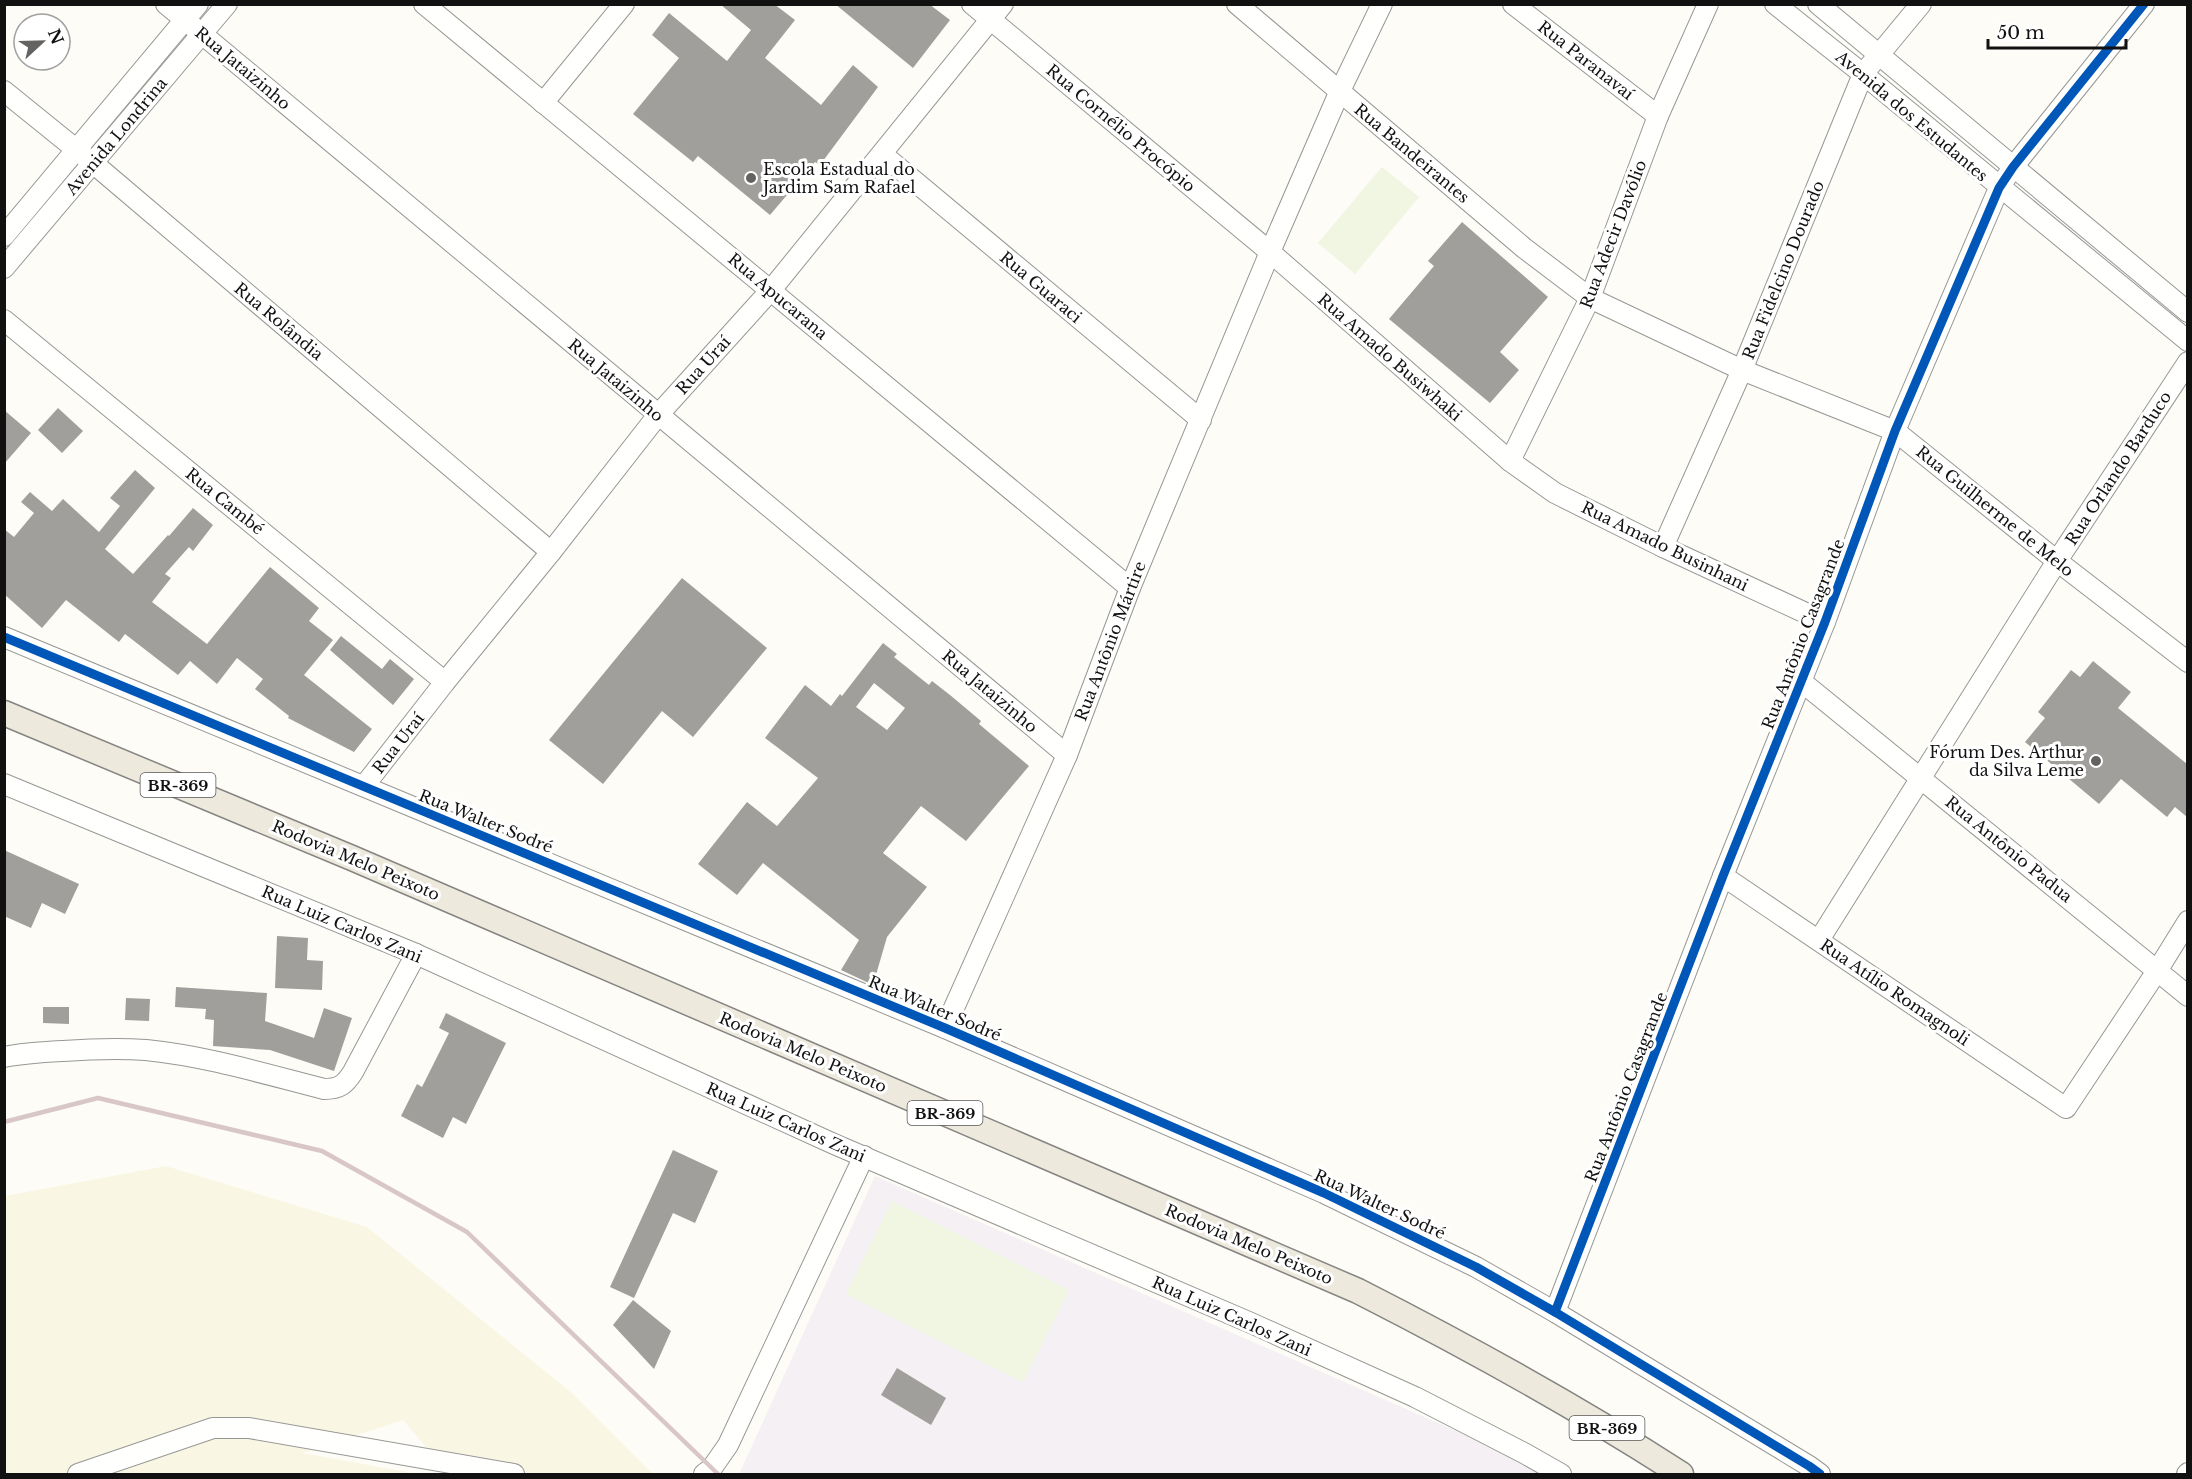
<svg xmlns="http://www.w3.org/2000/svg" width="2192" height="1479" viewBox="0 0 2192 1479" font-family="'Libre Baskerville',serif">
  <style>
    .industrial { fill: #f5f0f3 }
    .farmland { fill: #f9f7e4 }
    .pitch { fill: #f0f6e1 }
    .building { fill: #a19f9c; fill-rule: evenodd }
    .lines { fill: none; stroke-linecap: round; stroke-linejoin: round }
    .minor-casing { stroke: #979795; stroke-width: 22 }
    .major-casing { stroke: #858482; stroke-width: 27 }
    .minor { stroke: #fffffe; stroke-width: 20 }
    .major { stroke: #ede9dc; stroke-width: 24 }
    .rail { stroke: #d9c6c7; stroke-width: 4.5 }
    .cycleway-casing { stroke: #fff; stroke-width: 13 }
    .cycleway { stroke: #0057b8; stroke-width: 9 }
    .poi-dot { fill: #646362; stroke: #fff; stroke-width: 2 }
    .labels { text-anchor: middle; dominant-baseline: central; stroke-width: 6; stroke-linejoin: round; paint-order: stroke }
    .shield { fill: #fff; stroke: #585858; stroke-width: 1.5 }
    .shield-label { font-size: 15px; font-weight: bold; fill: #111 }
    .street-label { font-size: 16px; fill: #111; stroke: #fff }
    .poi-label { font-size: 16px; fill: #111; stroke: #fff; text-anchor: start }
  </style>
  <rect width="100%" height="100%" fill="#fdfcf7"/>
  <!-- industrial -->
  <path class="industrial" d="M 875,1176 L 1488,1445 L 1541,1474 L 743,1474 L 740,1472 Z"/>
  <!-- farmland -->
  <path class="farmland" d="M 166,1166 L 367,1227 L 572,1393 L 653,1474 L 449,1474 L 403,1420 L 303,1453 L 418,1474 L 5,1474 L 5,1196 Z"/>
  <!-- pitch -->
  <g class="pitch">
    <path d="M 1382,167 L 1419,197 L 1355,274 L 1318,243 Z"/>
    <path d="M 892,1201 L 1069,1290 L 1023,1382 L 846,1294 Z"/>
  </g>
  <!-- building -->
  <g class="building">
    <path d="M 720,4 L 774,4 L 795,20 L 765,58 L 821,105 L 853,65 L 878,87 L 820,165 L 815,162 L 770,215 L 698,156 L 693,162 L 633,114 L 679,58 L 652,35 L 669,13 L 727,61 L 751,30 Z"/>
    <path d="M 835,4 L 929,4 L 950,20 L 913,68 Z"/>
    <path d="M 1462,222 L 1548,297 L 1500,352 L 1519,370 L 1490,403 L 1389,319 L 1434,266 L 1428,261 Z"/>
    <path d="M 58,408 L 83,431 L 62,453 L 38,430 Z"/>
    <path d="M 4,410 L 31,433 L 4,464 Z"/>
    <path d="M 135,470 L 155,488 L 105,549 L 133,574 L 168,535 L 169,536 L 193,508 L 213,525 L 193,551 L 189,547 L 165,574 L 171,578 L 152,602 L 207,644 L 270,567 L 319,608 L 309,621 L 333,640 L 304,675 L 372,729 L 354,752 L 288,718 L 289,716 L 255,689 L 263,679 L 237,658 L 217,684 L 190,661 L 178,675 L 125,634 L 119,642 L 66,600 L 42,628 L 4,594 L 4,529 L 14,537 L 34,513 L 21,502 L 30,492 L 52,511 L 63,499 L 99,532 L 120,506 L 110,498 Z"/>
    <path d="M 682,578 L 767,648 L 693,737 L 662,711 L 603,784 L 549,740 Z"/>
    <path d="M 341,636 L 382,669 L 390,659 L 414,679 L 393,705 L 330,650 Z"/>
    <path d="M 883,643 L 897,654 L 894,657 L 929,685 L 932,681 L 950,695 L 981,721 L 979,724 L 1029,766 L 966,841 L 921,806 L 883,853 L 927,887 L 887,937 L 873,985 L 841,970 L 859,940 L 763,863 L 737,895 L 698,864 L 747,802 L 777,826 L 818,778 L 765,738 L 805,685 L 831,706 L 840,694 L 842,696 ZM 874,683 L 905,708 L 887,730 L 856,707 Z"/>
    <path d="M 2093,661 L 2131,692 L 2118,708 L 2187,764 L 2187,817 L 2175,807 L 2167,817 L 2121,779 L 2099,804 L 2025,742 L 2045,718 L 2038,712 L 2071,670 L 2080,677 Z"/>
    <path d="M 4,850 L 79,884 L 65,914 L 42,903 L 31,928 L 4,916 Z"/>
    <path d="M 277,936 L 308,938 L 307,960 L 323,961 L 322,990 L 275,988 Z"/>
    <path d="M 176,987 L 267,993 L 265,1021 L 314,1038 L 324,1008 L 352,1018 L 334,1071 L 270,1050 L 213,1046 L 214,1020 L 205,1019 L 206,1009 L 175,1007 Z"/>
    <path d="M 126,998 L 150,999 L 149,1021 L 125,1020 Z"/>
    <path d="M 43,1007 L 69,1007 L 69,1024 L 43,1023 Z"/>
    <path d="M 446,1013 L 506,1043 L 466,1124 L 453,1117 L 443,1138 L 401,1116 L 417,1084 L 422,1087 L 449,1033 L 439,1028 Z"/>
    <path d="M 673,1150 L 718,1171 L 695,1223 L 673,1213 L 634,1298 L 610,1287 Z"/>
    <path d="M 633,1300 L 671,1331 L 654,1369 L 613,1325 Z"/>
    <path d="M 897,1368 L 946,1398 L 931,1425 L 881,1395 Z"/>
  </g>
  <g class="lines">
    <!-- minor casing -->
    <g class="minor-casing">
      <g id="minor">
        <path d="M 166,4 L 1067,755"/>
        <path d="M 424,4 L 1130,588"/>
        <path d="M 972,4 L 1270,252 L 1510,461 L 1555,493 L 1663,547 L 1825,622"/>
        <path d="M 1237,4 L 1524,248 L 1590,298 L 1742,370 L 1895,431 L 2057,561 L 2188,662"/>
        <path d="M 1513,4 L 1658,116"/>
        <path d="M 1775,4 L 1863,74 L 2188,341"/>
        <path d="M 1818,4 L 2188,312"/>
        <path d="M 4,91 L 93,163 L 551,552"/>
        <path d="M 543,103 L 624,4"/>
        <path d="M 882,154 L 1201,420"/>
        <path d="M 4,236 L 198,4"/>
        <path d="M 4,268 L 227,4"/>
        <path d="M 4,320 L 445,682"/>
        <path d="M 1510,461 L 1590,298 L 1658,116 L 1708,4"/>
        <path d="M 1663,547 L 1742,370 L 1863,74 L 1921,4"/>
        <path d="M 4,637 L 945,1028 L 1324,1193 L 1476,1267 L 1555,1312 L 1809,1466 L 1820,1474"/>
        <path d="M 1802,682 L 2188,996"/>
        <path d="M 4,784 L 416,954 L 834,1144 L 1251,1323 L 1415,1397 L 1524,1453 L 1561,1474"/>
        <path d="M 364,786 L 445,682 L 551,552 L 658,415 L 771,290 L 1003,4"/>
        <path d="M 1723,876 L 2066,1108 L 2157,971 L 2188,921"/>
        <path d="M 1819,940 L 2057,561 L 2188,362"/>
        <path d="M 945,1028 L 1067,755 L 1130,588 L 1270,252 L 1339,93 L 1382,4"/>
        <path d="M 4,1057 C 24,1053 44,1052 63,1051 C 91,1049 118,1048 146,1050 C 206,1056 265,1074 324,1089 C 339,1089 345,1085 353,1072 L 416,954"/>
        <path d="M 1555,1312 L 1723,876 L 1825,622 L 1895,431 L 1999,188 L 2013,167 L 2144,4"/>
        <path d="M 78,1474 L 213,1428 L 249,1428 L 514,1474"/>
        <path d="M 704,1474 L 712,1468 L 728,1445 L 864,1156"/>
        <path d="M 2187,1474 L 2188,1473"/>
      </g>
    </g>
    <!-- major casing -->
    <g class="major-casing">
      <path id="major" d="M 4,713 L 352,858 L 1358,1291 C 1468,1347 1577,1407 1681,1474"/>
    </g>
    <!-- minor -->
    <use href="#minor" class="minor"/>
    <!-- major -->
    <use href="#major" class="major"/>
    <!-- rail -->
    <path class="rail" d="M 4,1122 L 98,1098 L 322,1151 L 467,1232 L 718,1474"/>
    <!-- cycleway casing -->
    <g class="cycleway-casing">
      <g id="cycleway">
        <path d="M 4,637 L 945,1028 L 1324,1193 L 1476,1267 L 1555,1312 L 1809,1466 L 1820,1474"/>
        <path d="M 1555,1312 L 1723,876 L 1825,622 L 1895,431 L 1999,188 L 2013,167 L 2144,4"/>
      </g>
    </g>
    <!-- cycleway -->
    <use href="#cycleway" class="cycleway"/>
  </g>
  <!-- markers -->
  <g class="poi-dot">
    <circle cx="751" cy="178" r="6"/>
    <circle cx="2096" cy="761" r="6"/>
  </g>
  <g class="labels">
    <!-- shield labels -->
    <g class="shield">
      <rect x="140.5" y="773" width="75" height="24" rx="4.5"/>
      <rect x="907.5" y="1101" width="75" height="24" rx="4.5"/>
      <rect x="1569.5" y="1416" width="75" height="24" rx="4.5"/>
    </g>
    <g class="shield-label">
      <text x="178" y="785">BR-369</text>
      <text x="945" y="1113">BR-369</text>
      <text x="1607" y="1428">BR-369</text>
    </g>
    <!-- street labels -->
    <g class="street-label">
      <text transform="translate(1586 60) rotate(38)">Rua Paranavaí</text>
      <text transform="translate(243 68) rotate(40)">Rua Jataizinho</text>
      <text transform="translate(1912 116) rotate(40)">Avenida dos Estudantes</text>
      <text transform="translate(1121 128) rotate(40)">Rua Cornélio Procópio</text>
      <text transform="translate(116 136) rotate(-50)">Avenida Londrina</text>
      <text transform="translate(1412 153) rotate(40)">Rua Bandeirantes</text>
      <text transform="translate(1613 234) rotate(-69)">Rua Adecir Davólio</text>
      <text transform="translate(1783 270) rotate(-68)">Rua Fidelcino Dourado</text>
      <text transform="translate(1041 287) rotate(40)">Rua Guaraci</text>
      <text transform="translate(778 296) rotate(40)">Rua Apucarana</text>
      <text transform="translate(279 321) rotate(40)">Rua Rolândia</text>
      <text transform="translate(1390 357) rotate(41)">Rua Amado Busiwhaki</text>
      <text transform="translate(703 365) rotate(-48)">Rua Uraí</text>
      <text transform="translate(616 380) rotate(40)">Rua Jataizinho</text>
      <text transform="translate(2118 468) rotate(-57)">Rua Orlando Barduco</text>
      <text transform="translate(225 501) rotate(39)">Rua Cambé</text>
      <text transform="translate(1995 511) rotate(39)">Rua Guilherme de Melo</text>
      <text transform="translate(1665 546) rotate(26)">Rua Amado Businhani</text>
      <text transform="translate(1803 634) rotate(-69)">Rua Antônio Casagrande</text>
      <text transform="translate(1110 641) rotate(-69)">Rua Antônio Mártire</text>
      <text transform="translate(990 691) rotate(40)">Rua Jataizinho</text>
      <text transform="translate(398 743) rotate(-52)">Rua Uraí</text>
      <text transform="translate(486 821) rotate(22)">Rua Walter Sodré</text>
      <text transform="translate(2009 849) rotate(39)">Rua Antônio Padua</text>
      <text transform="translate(356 860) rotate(23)">Rodovia Melo Peixoto</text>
      <text transform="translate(342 924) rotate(23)">Rua Luiz Carlos Zani</text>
      <text transform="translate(1895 992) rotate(34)">Rua Atílio Romagnoli</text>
      <text transform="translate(935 1008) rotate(23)">Rua Walter Sodré</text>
      <text transform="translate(803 1052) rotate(23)">Rodovia Melo Peixoto</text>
      <text transform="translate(1626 1087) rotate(-69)">Rua Antônio Casagrande</text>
      <text transform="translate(786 1122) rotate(24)">Rua Luiz Carlos Zani</text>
      <text transform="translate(1380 1204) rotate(25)">Rua Walter Sodré</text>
      <text transform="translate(1249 1244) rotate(23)">Rodovia Melo Peixoto</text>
      <text transform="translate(1232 1316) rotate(24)">Rua Luiz Carlos Zani</text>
    </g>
    <!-- poi labels -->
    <g class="poi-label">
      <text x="763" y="169">Escola Estadual do<tspan x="763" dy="18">Jardim Sam Rafael</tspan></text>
      <text x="2084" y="752" text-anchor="end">Fórum Des. Arthur<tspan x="2084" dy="18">da Silva Leme</tspan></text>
    </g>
  </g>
  <!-- border -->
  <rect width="2192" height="1479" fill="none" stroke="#111111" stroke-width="12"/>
  <!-- north arrow -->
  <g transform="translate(42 42) rotate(68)"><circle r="28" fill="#ffffff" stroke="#a0a0a0" stroke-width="1.5"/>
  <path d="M0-4.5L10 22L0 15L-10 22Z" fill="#646362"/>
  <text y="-9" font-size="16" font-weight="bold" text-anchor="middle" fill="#111111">N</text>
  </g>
  <!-- scale -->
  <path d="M1988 39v9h138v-9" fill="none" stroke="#111111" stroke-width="3"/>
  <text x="1997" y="39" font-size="18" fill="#111111" stroke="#ffffff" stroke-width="4.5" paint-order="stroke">50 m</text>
</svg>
